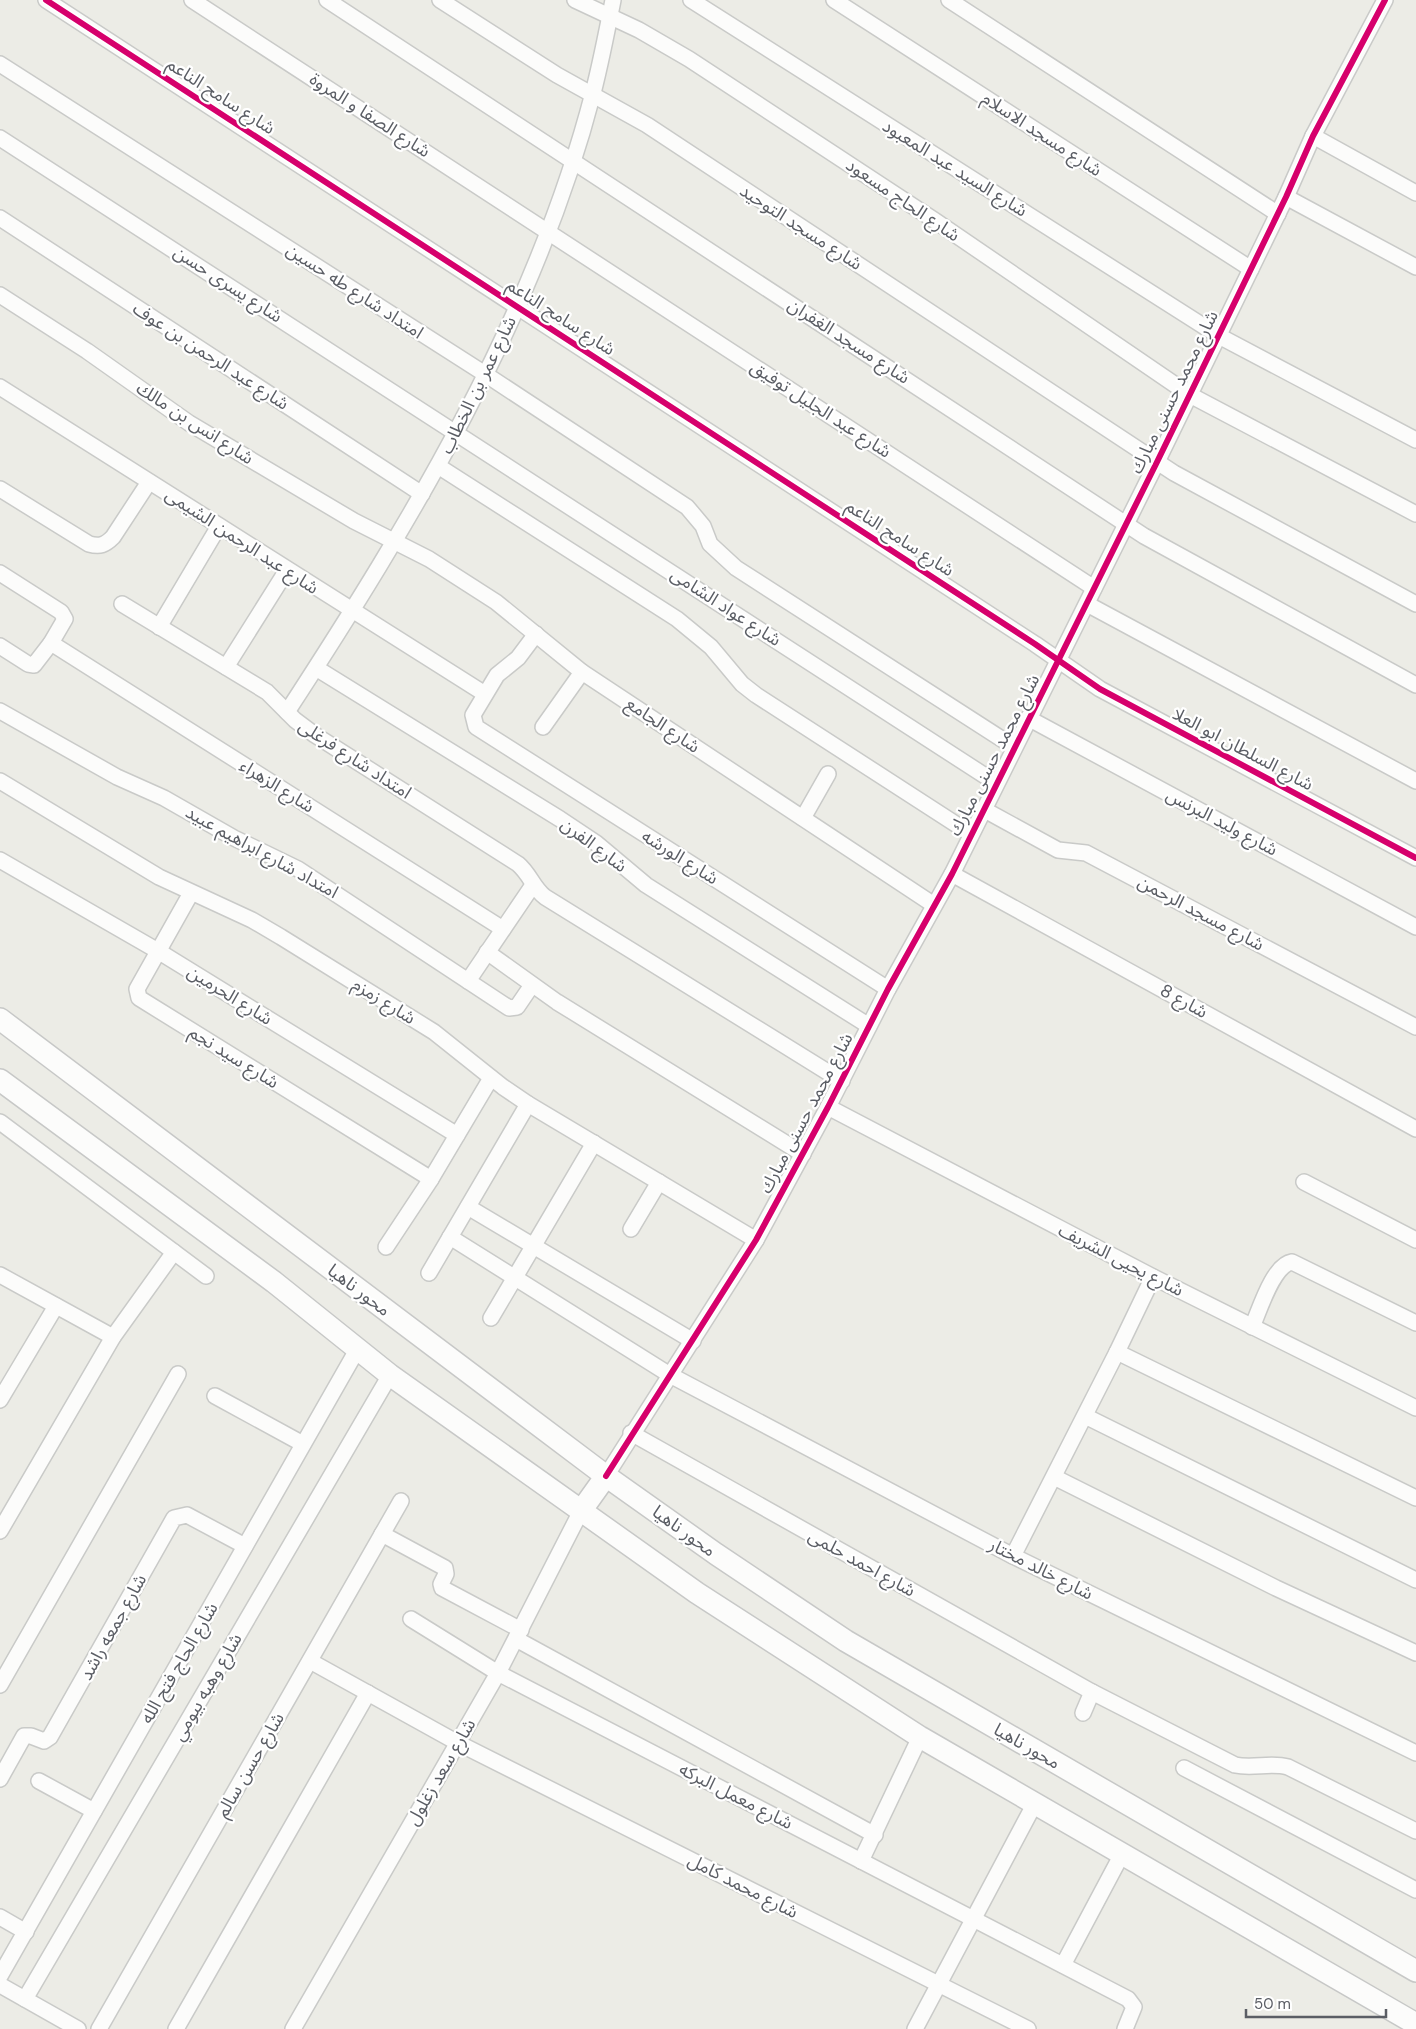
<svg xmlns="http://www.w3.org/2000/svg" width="1416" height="2029" viewBox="0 0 1416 2029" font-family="'DM Sans','Noto Sans Arabic',sans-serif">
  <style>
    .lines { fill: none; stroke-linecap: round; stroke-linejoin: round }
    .minor-casing { stroke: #c9cac8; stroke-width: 18 }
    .secondary-casing { stroke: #c7c8c7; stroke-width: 24 }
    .minor { stroke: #fcfcfb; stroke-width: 15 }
    .secondary { stroke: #fcfcfb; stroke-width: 21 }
    .cycleway-casing { stroke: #fff; stroke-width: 9 }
    .cycleway { stroke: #d6006c; stroke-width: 6 }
    .labels { text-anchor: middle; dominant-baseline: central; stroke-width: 4.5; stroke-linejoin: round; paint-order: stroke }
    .street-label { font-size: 18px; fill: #5b5e65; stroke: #fff }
  </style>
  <rect width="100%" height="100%" fill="#ecece6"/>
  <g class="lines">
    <!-- minor casing -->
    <g class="minor-casing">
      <g id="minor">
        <path d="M 46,0 L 1035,644 L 1100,689 L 1416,858"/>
        <path d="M 192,0 L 1094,588"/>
        <path d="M 327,0 L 1144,536 L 1416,685"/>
        <path d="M 440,0 L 557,75 L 647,125 L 1174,473 L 1416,604"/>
        <path d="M 575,0 L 639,30 L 689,59 L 934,220 L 1190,395 L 1416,514"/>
        <path d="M 691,0 L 1219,336 L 1416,440"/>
        <path d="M 834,0 L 1251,269"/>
        <path d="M 949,0 L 1278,214"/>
        <path d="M 0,64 L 485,374 L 687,507 L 703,526 L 710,544 L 736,568 L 1014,747"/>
        <path d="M 1313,136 L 1416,193"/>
        <path d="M 0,138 L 996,783"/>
        <path d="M 1286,197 L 1416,267"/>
        <path d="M 0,218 L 422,494"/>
        <path d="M 0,295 L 87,351 L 189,423 L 354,521 L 429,559 L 496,602 L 582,672 L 934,905"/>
        <path d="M 0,387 L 485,694"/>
        <path d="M 438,466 L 677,619 L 711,647 L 742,684 L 756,695 L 971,834"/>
        <path d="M 0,489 L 89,544 C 100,547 105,545 113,537 L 149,482"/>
        <path d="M 0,573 L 61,612 L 65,619 L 51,643 L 34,665 L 28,664 L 0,646"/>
        <path d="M 122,604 L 267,692 L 295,720 L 315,735 L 518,864 C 530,874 533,888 545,897 L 842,1081"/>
        <path d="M 1087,604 L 1416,781"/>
        <path d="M 159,627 L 219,526"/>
        <path d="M 536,634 L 518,658 L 497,675 L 473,715 L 476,727 L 888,989"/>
        <path d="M 51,643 L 503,929"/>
        <path d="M 226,667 L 287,570"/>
        <path d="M 316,668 L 560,819 L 596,843 L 646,885 L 869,1026"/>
        <path d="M 0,711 L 117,777 L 164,798 L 234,838 L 298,869 L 509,1008 L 517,1007 L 532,985"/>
        <path d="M 287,712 C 412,520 535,317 593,93 C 601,62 607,31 613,0"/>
        <path d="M 1028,718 L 1416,927"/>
        <path d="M 543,727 L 582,672"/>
        <path d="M 0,781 L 159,877 L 252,920 L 281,937 L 434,1032 L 503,1087 L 528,1104 L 756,1240"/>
        <path d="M 983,809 L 1058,850 L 1086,853 L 1416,1027"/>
        <path d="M 803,818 L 828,774"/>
        <path d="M 0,860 L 158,951 L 457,1135"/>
        <path d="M 952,874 L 1416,1129"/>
        <path d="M 191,893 L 137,989 L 139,998 L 431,1179"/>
        <path d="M 487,952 L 557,1002 L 803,1154"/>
        <path d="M 468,981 L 533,885"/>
        <path d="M 828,1107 L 1153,1277 L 1416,1408"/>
        <path d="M 0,1122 L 206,1276"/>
        <path d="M 1304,1182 L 1416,1240"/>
        <path d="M 468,1207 L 693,1341"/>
        <path d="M 631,1229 L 659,1182"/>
        <path d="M 450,1237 L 670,1375 L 1013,1556 L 1416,1753"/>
        <path d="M 386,1247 L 431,1179 L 491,1078"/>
        <path d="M 429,1273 L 528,1104"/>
        <path d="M 0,1275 L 113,1337"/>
        <path d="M 491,1318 L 594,1143"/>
        <path d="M 1252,1327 C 1260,1309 1273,1265 1292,1262 L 1416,1323"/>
        <path d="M 1117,1352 L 1416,1498"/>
        <path d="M 215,1396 L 303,1444"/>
        <path d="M 0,1400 L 56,1306"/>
        <path d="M 1085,1416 L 1416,1580"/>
        <path d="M 631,1433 L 1092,1692 L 1235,1765 C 1254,1769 1270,1762 1288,1767 L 1416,1831"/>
        <path d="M 606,1476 L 756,1240 L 828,1107 L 888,989 L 952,874 L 1157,462 L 1286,197 L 1313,136 L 1385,0"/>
        <path d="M 1054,1477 L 1276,1588 L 1416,1653"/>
        <path d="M 0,1531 L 113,1337 L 174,1252"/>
        <path d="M 382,1534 L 445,1568 L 446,1574 L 441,1584 L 442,1588 L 521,1630"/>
        <path d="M 1013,1556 L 1117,1352 L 1153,1277"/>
        <path d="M 411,1619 L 498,1673 L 1128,1999 L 1134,2007 L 1125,2029"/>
        <path d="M 516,1639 L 875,1835"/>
        <path d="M 310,1661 L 458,1743 L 1028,2029"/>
        <path d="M 0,1685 L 178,1374"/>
        <path d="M 1083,1713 L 1092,1692"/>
        <path d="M 1184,1768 L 1416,1890"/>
        <path d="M 0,1779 L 24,1736 L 31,1736 L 44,1741 L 50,1737 L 174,1518 L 187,1515 L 245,1546"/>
        <path d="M 39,1781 L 94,1811"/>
        <path d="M 861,1861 L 920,1737"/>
        <path d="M 0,1917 L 26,1932"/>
        <path d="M 1063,1965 L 1122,1854"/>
        <path d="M 0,1976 L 357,1350"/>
        <path d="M 0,1985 L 78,2029"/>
        <path d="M 25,1999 L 390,1375"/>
        <path d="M 99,2029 L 401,1501"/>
        <path d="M 176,2029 L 368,1693"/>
        <path d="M 293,2029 L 498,1673 L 581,1511"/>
        <path d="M 915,2029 L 1035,1803"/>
      </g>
    </g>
    <!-- secondary casing -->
    <g class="secondary-casing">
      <g id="secondary">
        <path d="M 0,1019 L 606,1476 L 716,1554 L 846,1641 L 1416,1971"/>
        <path d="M 0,1080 L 274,1282 L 390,1375 L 697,1593 L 920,1737 L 1416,2024"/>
        <path d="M 581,1511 L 606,1476"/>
      </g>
    </g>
    <!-- minor -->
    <use href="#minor" class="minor"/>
    <!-- secondary -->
    <use href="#secondary" class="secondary"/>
    <!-- cycleway casing -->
    <g class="cycleway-casing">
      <g id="cycleway">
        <path d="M 46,0 L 1035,644 L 1100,689 L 1416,858"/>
        <path d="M 606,1476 L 756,1240 L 828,1107 L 888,989 L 952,874 L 1157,462 L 1286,197 L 1313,136 L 1385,0"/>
      </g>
    </g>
    <!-- cycleway -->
    <use href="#cycleway" class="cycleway"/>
  </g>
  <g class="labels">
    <!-- street labels -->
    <g class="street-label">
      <text transform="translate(221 96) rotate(33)">شارع سامح الناعم</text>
      <text transform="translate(370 115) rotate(33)">شارع الصفا و المروة</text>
      <text transform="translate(1042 134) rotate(33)">شارع مسجد الاسلام</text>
      <text transform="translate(955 168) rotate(32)">شارع السيد عبد المعبود</text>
      <text transform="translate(903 200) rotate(34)">شارع الحاج مسعود</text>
      <text transform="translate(801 227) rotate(33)">شارع مسجد التوحيد</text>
      <text transform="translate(228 284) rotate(33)">شارع يسرى حسن</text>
      <text transform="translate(355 291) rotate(33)">امتداد شارع طه حسين</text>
      <text transform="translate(561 317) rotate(33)">شارع سامح الناعم</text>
      <text transform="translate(849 341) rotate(33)">شارع مسجد الغفران</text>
      <text transform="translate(211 356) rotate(33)">شارع عبد الرحمن بن عوف</text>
      <text transform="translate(478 385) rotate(-64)">شارع عمر بن الخطاب</text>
      <text transform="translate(1174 392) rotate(-64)">شارع محمد حسنى مبارك</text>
      <text transform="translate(821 409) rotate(33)">شارع عبد الجليل توفيق</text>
      <text transform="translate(195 423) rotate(33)">شارع انس بن مالك</text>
      <text transform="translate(900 538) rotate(33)">شارع سامح الناعم</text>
      <text transform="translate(242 541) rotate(33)">شارع عبد الرحمن الشيمى</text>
      <text transform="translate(726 607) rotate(33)">شارع عواد الشامى</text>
      <text transform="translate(663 725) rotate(34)">شارع الجامع</text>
      <text transform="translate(1243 749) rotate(28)">شارع السلطان ابو العلا</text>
      <text transform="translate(994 755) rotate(-63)">شارع محمد حسنى مبارك</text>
      <text transform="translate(355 759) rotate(33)">امتداد شارع فرغلى</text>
      <text transform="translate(277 786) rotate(32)">شارع الزهراء</text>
      <text transform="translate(1222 822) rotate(28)">شارع وليد البرنس</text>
      <text transform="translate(594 845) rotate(37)">شارع الفرن</text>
      <text transform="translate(262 852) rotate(29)">امتداد شارع ابراهيم عبيد</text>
      <text transform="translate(680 857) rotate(32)">شارع الورشه</text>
      <text transform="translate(1201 913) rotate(28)">شارع مسجد الرحمن</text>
      <text transform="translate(230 995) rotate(32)">شارع الحرمين</text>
      <text transform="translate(384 1001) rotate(32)">شارع زمزم</text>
      <text transform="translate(1184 1001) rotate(29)">شارع 8</text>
      <text transform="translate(234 1057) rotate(32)">شارع سيد نجم</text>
      <text transform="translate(806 1113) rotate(-62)">شارع محمد حسنى مبارك</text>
      <text transform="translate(1121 1260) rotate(27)">شارع يحيى الشريف</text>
      <text transform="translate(359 1290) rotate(37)">محور ناهيا</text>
      <text transform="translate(684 1531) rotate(36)">محور ناهيا</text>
      <text transform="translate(862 1563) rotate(29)">شارع احمد حلمى</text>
      <text transform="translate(1041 1569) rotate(27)">شارع خالد مختار</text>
      <text transform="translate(113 1627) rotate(-61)">شارع جمعه راشد</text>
      <text transform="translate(179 1663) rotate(-60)">شارع الحاج فتح الله</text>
      <text transform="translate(207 1687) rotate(-60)">شارع وهبه بيومي</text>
      <text transform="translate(1027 1746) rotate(30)">محور ناهيا</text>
      <text transform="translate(250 1765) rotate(-60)">شارع حسن سالم</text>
      <text transform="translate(441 1772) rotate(-60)">شارع سعد زغلول</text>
      <text transform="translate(736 1796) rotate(27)">شارع معمل البركه</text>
      <text transform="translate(743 1886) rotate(27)">شارع محمد كامل</text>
    </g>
  </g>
  <!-- scale -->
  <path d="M1246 2009v8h140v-8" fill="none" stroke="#5b5e65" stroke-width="2.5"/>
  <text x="1254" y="2009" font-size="15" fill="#5b5e65" stroke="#ffffff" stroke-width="4" paint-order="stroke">50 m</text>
</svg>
